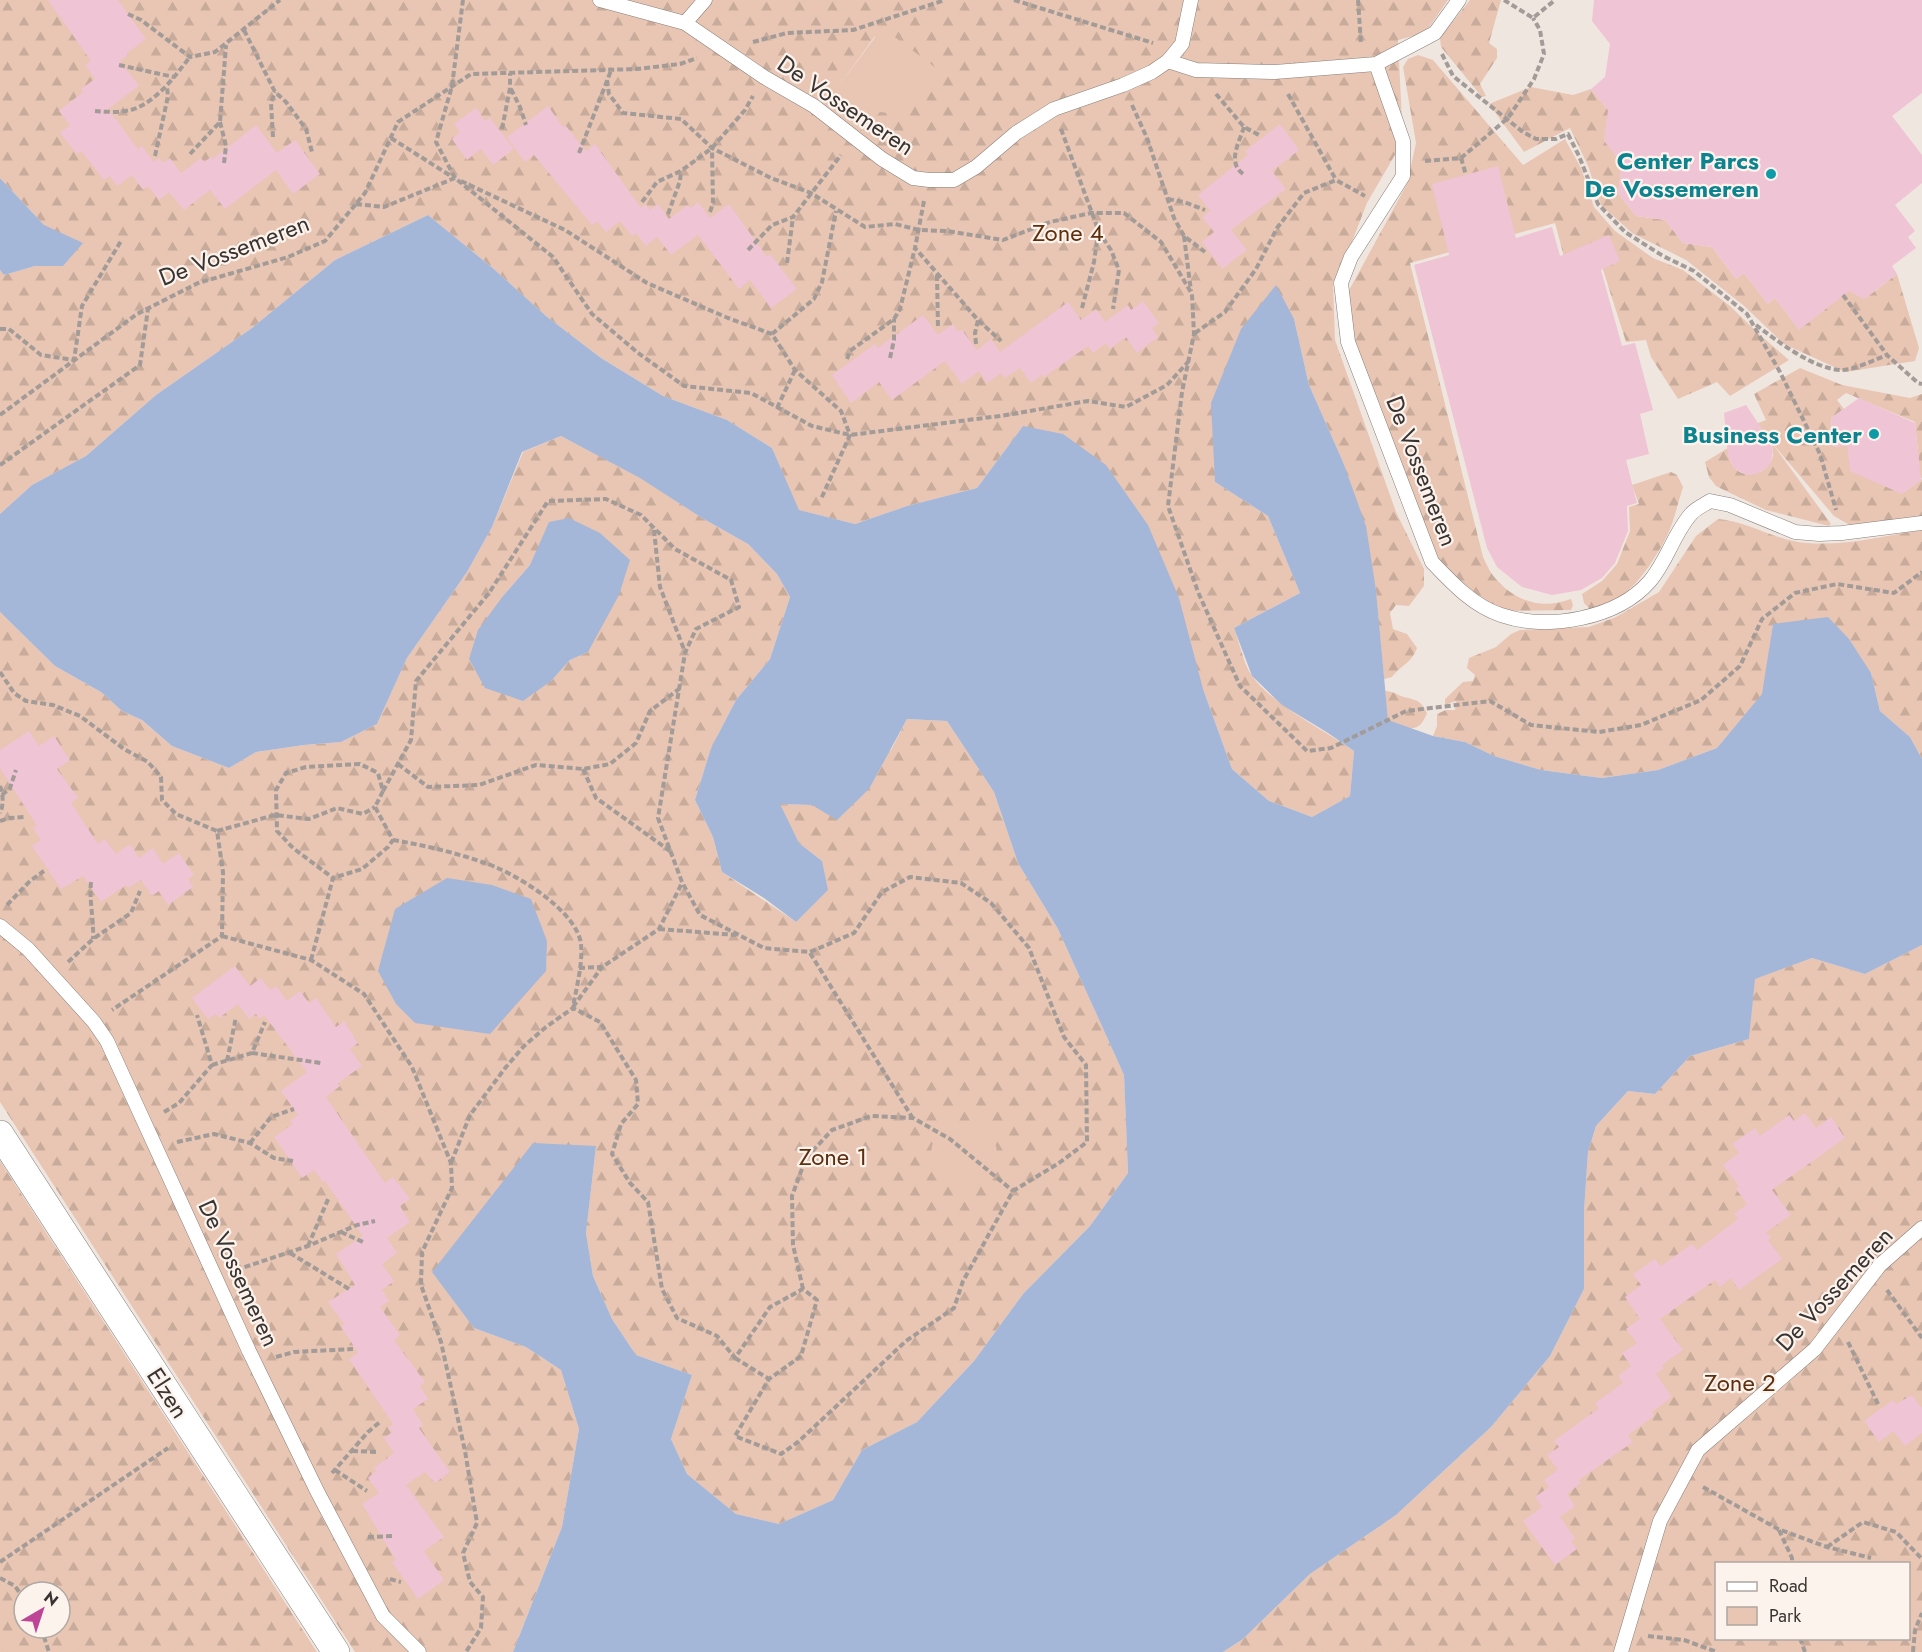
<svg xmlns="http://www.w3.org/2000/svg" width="1922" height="1652" viewBox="0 0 1922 1652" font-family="Jost,sans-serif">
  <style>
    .forest { fill: url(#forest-firs); fill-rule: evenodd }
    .park { fill: #e8c6b3 }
    .water { fill: #a4b7d9 }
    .building { fill: #efc4d5 }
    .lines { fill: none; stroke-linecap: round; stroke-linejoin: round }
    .lane-casing { stroke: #877e79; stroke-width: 15 }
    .street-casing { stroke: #877e79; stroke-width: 28 }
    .path { stroke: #a39b97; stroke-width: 4; stroke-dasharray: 6 3; stroke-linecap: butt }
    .lane { stroke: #fff; stroke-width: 14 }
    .street { stroke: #fff; stroke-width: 27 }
    .culture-dot { fill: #0f9aa8; stroke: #fdf3ed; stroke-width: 2 }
    .labels { text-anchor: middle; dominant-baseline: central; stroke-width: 4.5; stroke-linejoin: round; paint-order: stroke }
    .street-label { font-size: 24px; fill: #383432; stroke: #fdf3ed }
    .culture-label { font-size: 24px; font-weight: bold; fill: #0d838f; stroke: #fdf3ed; text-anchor: end }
    .park-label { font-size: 24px; fill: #5e2e0d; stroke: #fdf3ed }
  </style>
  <defs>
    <pattern id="forest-firs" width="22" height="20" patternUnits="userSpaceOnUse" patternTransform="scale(1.5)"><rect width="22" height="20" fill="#e8c6b3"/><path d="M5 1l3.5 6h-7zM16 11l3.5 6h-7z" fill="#c8ab9a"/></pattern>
  </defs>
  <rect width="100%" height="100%" fill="#f0e6e0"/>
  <!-- forest -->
  <g class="forest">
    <path d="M 0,0 L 1448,0 L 1425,33 L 1398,40 L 1403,141 L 1367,203 L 1346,257 L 1333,283 L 1335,340 L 1396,512 L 1424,569 L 1424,586 L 1409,606 L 1396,605 L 1390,613 L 1393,629 L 1407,634 L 1417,648 C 1411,664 1402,664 1392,677 L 1384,679 L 1376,591 L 1343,462 L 1309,385 L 1294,319 L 1215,482 L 1268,516 L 1300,593 L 1234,628 C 1239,641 1244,665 1252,676 C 1273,705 1324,730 1354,751 L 1350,796 L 1312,817 L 1269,801 L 1232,769 L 1203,689 L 1023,426 L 977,488 L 907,506 L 855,524 L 798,510 L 772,448 L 727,420 L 663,396 L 601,358 L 546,316 L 495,270 L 428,215 L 335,260 L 252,328 L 156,395 L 86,456 L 32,485 L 0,514 L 0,270 L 4,275 L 35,266 L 63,266 L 44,225 L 0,178 ZM 875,36 L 863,131 L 834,109 L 841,100 L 841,83 Z"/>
    <path d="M 1470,0 L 1501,0 L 1489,43 L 1497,49 L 1497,58 L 1480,84 L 1486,96 L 1482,97 L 1441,47 L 1440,38 Z"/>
    <path d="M 1418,55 L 1433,60 L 1523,165 L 1565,139 L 1581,168 L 1594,207 L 1615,231 L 1653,258 L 1683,270 L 1730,306 L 1760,335 L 1789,360 L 1730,396 L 1717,382 L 1678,399 L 1651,357 L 1646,340 L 1626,342 L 1598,254 L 1564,257 L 1555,223 L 1410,263 L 1483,557 C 1487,565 1491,575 1498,581 C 1518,603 1544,609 1571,599 L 1573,605 L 1571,610 L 1511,611 L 1486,604 L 1439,560 L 1427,536 L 1355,342 L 1347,294 L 1407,184 L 1416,143 L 1403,67 L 1408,59 Z"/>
    <path d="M 1531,87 L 1573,95 L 1591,89 L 1608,110 L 1622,164 L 1618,193 L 1636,216 L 1665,220 L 1683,243 L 1712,247 L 1736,279 L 1744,273 L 1768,304 L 1775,298 L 1799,329 L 1852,288 L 1858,296 L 1867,297 L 1897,274 L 1919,348 L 1915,361 L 1845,372 L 1784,344 L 1743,305 L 1686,260 L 1632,233 L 1601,205 L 1588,166 L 1570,128 L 1524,152 L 1489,104 Z"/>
    <path d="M 1800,368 L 1842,385 L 1910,398 L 1922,394 L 1922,479 L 1913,467 L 1919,463 L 1915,422 L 1846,393 L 1837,400 L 1844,409 L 1831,418 L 1833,447 L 1847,445 L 1903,493 L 1922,479 L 1922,517 L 1855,528 L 1834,516 L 1772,443 L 1831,524 L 1829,526 L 1766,510 L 1728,492 L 1716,486 L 1709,477 L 1705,462 L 1728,448 C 1729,493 1787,473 1770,441 C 1766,435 1759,430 1753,425 L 1766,420 L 1754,394 Z"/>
    <path d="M 561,436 L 641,478 L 702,518 L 748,544 L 777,574 L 790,597 L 770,659 L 736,700 L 711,748 L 695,800 L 713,837 L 722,872 L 796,922 L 822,861 L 799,843 L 779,804 L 812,805 L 891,750 L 907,719 L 947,721 L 994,792 L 1018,863 L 1058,929 L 1124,1075 L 1128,1173 L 1090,1226 L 1023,1294 L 974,1361 L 917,1422 L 862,1450 L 833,1500 L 779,1524 L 736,1514 L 687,1474 L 671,1439 L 692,1375 L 636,1355 L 612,1319 L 593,1276 L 586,1233 L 596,1146 L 474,1328 L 526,1347 L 561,1370 L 579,1429 L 562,1527 L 513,1652 L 355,1652 L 0,1102 L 0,612 L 55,666 L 101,692 L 122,711 L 142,720 L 172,746 L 229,768 L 256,752 L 304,745 L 341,742 L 377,724 L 407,658 L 467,572 L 492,527 L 523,452 ZM 530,565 L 588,652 L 570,660 L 551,681 L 503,596 Z"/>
    <path d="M 1671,472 L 1677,475 L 1683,487 C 1678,503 1674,521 1667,536 C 1652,565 1625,607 1590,609 L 1584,603 L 1582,594 L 1602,581 L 1617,564 L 1630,531 L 1629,507 L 1639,504 L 1632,485 Z"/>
    <path d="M 1718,519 C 1748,521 1776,541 1807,543 C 1845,546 1885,536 1922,530 L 1922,759 L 1910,737 L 1880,711 L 1871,673 L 1773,624 L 1763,694 L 1717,748 L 1658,770 L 1602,778 L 1541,770 L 1494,756 L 1465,742 L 1433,736 L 1437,726 L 1437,714 L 1446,710 L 1455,710 L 1456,701 L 1445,705 L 1445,699 L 1463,682 L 1473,681 L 1475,675 L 1467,668 L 1469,658 L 1496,647 L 1511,634 L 1520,630 L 1589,627 L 1616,617 L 1659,592 L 1696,536 Z"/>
    <path d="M 1385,691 C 1393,691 1397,695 1404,697 C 1416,700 1421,700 1427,713 C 1418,737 1406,727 1388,721 Z"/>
    <path d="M 1922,945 L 1922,1652 L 1223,1652 L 1243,1639 L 1310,1574 L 1396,1515 L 1491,1427 L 1550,1356 L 1584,1289 L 1584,1211 L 1588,1152 L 1596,1126 L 1628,1091 L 1655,1094 L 1690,1056 L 1749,1039 L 1754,979 L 1812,958 L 1865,974 ZM 1716,1564 L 1908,1564 L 1908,1638 L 1716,1638 Z"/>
    <path d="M 0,1161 L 317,1652 L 0,1652 ZM 24,1592 L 60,1592 L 60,1628 L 24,1628 Z"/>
  </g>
  <!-- park -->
  <g class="park">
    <path d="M 888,32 L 940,71 L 943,78 L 904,115 L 880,112 L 863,131 L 834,109 L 841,100 L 841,83 L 876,36 Z"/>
    <circle cx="964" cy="1154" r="33"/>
  </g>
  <!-- water -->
  <g class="water">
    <path d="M 0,178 L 44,225 L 83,243 L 63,266 L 35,266 L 4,275 L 0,270 Z"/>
    <path d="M 428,215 L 495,270 L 546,316 L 601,358 L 663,396 L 727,420 L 772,448 L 799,510 L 855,524 L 907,506 L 977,488 L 1023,426 L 1063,434 L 1106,465 L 1148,525 L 1179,598 L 1203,689 L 1232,769 L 1269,801 L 1312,817 L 1350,796 L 1354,751 L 1328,733 L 1282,705 L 1252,676 L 1234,628 L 1300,593 L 1268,516 L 1215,482 L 1211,403 L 1241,329 L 1276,285 L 1294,319 L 1309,385 L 1343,462 L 1366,526 L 1376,590 L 1388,720 L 1433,736 L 1465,742 L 1494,756 L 1541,770 L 1602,778 L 1658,770 L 1717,748 L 1762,694 L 1773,624 L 1828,617 L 1849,639 L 1871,673 L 1880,711 L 1910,737 L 1922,759 L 1922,945 L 1865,974 L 1812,958 L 1755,979 L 1749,1039 L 1690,1056 L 1655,1094 L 1628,1091 L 1596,1126 L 1588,1152 L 1584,1211 L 1584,1289 L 1550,1356 L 1491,1427 L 1396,1515 L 1310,1574 L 1243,1639 L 1223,1652 L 513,1652 L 562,1527 L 579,1429 L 561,1370 L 526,1347 L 474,1328 L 432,1272 L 533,1143 L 596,1146 L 586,1233 L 593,1276 L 612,1319 L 636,1355 L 692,1375 L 671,1439 L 687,1474 L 736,1514 L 779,1524 L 833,1500 L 862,1450 L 917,1422 L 974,1361 L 1023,1294 L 1090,1226 L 1128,1173 L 1124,1075 L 1058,929 L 1018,863 L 994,792 L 947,721 L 907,719 L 869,789 L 837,820 L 812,805 L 780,804 L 799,843 L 822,861 L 828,890 L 796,922 L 764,898 L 722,872 L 713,837 L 695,800 L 711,748 L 736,700 L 770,659 L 790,597 L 777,574 L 748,544 L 702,518 L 640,478 L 561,436 L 522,452 L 492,527 L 467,572 L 407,658 L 377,724 L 341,742 L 304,745 L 256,752 L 229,768 L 172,746 L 142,720 L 122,711 L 101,692 L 55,666 L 0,612 L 0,514 L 32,485 L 86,456 L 156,395 L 252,328 L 335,260 Z"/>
    <path d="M 569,518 L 600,533 L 630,560 L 619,595 L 588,652 L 570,660 L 551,681 L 523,701 L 485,688 L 469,659 L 478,630 L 503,596 L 530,565 L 549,522 Z"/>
    <path d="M 447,878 L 492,885 L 531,899 L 547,941 L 546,971 L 490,1034 L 415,1023 L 396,1004 L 378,971 L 395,909 Z"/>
  </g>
  <!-- building -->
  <g class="building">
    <path d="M 48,0 L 118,0 L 146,39 L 127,53 L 128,55 L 120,61 L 139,86 L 108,109 L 138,149 L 142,146 L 154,162 L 159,158 L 163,163 L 170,158 L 181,173 L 201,158 L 204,162 L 211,157 L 213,159 L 256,125 L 277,153 L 295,140 L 320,174 L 293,194 L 276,170 L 225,209 L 210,190 L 184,210 L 169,192 L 159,200 L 148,186 L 143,190 L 132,175 L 117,186 L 110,176 L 104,180 L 81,151 L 77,154 L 60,133 L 70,125 L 59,111 L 83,92 L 81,89 L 95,79 L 85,65 L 91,61 Z"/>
    <path d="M 1594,0 L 1922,0 L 1922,93 L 1892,116 L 1922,155 L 1922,183 L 1895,205 L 1915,231 L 1908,237 L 1916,248 L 1892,266 L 1897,274 L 1864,299 L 1849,291 L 1799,330 L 1775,298 L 1768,304 L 1744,273 L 1736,279 L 1712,247 L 1683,243 L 1665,220 L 1636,216 L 1618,193 L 1622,164 L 1604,141 L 1608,110 L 1591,89 L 1605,77 L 1610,44 L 1592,21 Z"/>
    <path d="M 548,106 L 563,127 L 566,126 L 586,151 L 595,144 L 641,208 L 646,204 L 650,210 L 658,204 L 669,219 L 688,205 L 691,208 L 698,202 L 710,218 L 729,204 L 767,257 L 770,254 L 797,289 L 771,308 L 750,280 L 739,289 L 698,235 L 671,255 L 657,237 L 646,246 L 636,233 L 632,236 L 620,221 L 606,232 L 597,221 L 592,225 L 534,155 L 525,162 L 507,137 Z"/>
    <path d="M 476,108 L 485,121 L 490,118 L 514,149 L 493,165 L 481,149 L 467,160 L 452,139 L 460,132 L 454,124 Z"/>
    <path d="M 1280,124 L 1299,150 L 1272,171 L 1286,189 L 1231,230 L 1247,250 L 1222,269 L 1202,242 L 1214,232 L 1202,217 L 1210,211 L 1198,195 L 1248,155 L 1245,151 Z"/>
    <path d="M 1498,166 L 1516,238 L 1552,227 L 1560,256 L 1609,235 L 1620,261 L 1601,270 L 1622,346 L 1635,343 L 1653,410 L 1640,414 L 1649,454 L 1626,460 L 1637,503 L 1627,506 L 1628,531 L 1615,563 L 1602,578 L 1581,590 L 1552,595 L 1522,587 L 1497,567 L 1487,548 L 1414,265 L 1449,255 L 1432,184 Z"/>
    <path d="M 1143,301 L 1159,323 L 1152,328 L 1158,337 L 1137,353 L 1126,337 L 1110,349 L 1106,343 L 1093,353 L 1088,346 L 1044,377 L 1042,375 L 1031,383 L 1020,368 L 1005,378 L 1001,373 L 987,383 L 979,371 L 962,384 L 945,361 L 892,400 L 879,382 L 851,403 L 832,375 L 875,344 L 878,348 L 923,315 L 938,335 L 953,324 L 958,332 L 962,330 L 977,350 L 991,339 L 1000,352 L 1068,302 L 1081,320 L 1096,309 L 1105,322 L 1128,305 L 1131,310 Z"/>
    <path d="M 1859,398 L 1915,423 L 1921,480 L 1902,494 L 1850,471 L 1847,445 L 1833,447 L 1831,418 Z"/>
    <path d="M 1746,405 L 1770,441 L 1773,451 L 1771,462 L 1768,467 L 1756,474 L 1748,475 L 1740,472 L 1734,468 L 1728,456 L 1724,413 Z"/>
    <path d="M 29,731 L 39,746 L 54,736 L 70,760 L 57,769 L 78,798 L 71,803 L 98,844 L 105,839 L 116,854 L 130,844 L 139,858 L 153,848 L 163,864 L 179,853 L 194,875 L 188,879 L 193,887 L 168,905 L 159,891 L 152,896 L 141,880 L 128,888 L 126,885 L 101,902 L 83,876 L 61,889 L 32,846 L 41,840 L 33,828 L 37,826 L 0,768 L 0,750 Z"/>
    <path d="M 235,966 L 250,986 L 261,978 L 270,990 L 276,986 L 287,1001 L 300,991 L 309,1003 L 316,998 L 336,1027 L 344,1021 L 358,1043 L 350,1049 L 362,1066 L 338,1083 L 340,1086 L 326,1097 L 385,1183 L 393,1177 L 410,1199 L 400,1206 L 410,1222 L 387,1238 L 397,1253 L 382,1264 L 394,1281 L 382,1290 L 389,1301 L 380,1307 L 400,1335 L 394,1340 L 425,1382 L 420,1386 L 428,1399 L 413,1409 L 423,1425 L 419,1428 L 450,1472 L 435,1483 L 425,1472 L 406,1485 L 444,1537 L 424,1551 L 444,1580 L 418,1599 L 392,1562 L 396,1560 L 362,1504 L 379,1493 L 368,1478 L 376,1471 L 374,1468 L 394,1453 L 384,1438 L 392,1432 L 388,1428 L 393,1424 L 349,1359 L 358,1353 L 341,1326 L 344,1324 L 328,1302 L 355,1285 L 336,1254 L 363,1236 L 325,1181 L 323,1182 L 314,1170 L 302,1178 L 274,1137 L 293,1124 L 290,1121 L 298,1115 L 281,1091 L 307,1072 L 264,1015 L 260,1019 L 256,1014 L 249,1019 L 238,1004 L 219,1018 L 216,1014 L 208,1019 L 192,998 Z"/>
    <path d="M 1805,1113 L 1816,1128 L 1831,1117 L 1845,1138 L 1772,1190 L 1791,1215 L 1766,1232 L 1771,1238 L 1768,1240 L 1782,1259 L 1739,1290 L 1731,1278 L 1720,1287 L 1715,1280 L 1660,1319 L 1683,1350 L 1662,1365 L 1664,1368 L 1656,1374 L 1672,1397 L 1652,1412 L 1654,1416 L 1628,1435 L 1633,1442 L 1579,1480 L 1581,1483 L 1567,1494 L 1575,1506 L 1560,1517 L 1575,1538 L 1571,1541 L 1577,1549 L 1555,1565 L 1523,1521 L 1542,1507 L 1535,1497 L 1549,1487 L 1544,1480 L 1558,1470 L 1547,1455 L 1559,1447 L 1554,1441 L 1599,1408 L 1595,1403 L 1623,1383 L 1618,1376 L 1631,1366 L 1622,1353 L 1637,1343 L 1626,1329 L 1640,1319 L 1625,1297 L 1641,1285 L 1633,1274 L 1655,1259 L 1661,1266 L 1692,1244 L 1697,1250 L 1738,1219 L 1734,1214 L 1747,1204 L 1736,1189 L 1739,1186 L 1723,1165 L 1739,1153 L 1732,1144 L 1755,1128 L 1760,1136 L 1789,1115 L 1794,1121 Z"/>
    <path d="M 1912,1395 L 1922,1408 L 1922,1433 L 1905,1446 L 1893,1431 L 1879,1442 L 1864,1421 L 1893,1400 L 1896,1404 Z"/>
  </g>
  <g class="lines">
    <!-- lane casing -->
    <g class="lane-casing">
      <g id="lane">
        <path d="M 600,0 L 685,23 L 764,77 L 814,106 L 882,159 L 913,178 L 929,180 L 954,180 L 976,167 L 1016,133 L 1054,109 L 1123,85 L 1152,72 L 1168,61 L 1196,70 L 1275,72 L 1376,64 L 1435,33 L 1459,0"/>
        <path d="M 685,23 L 705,0"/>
        <path d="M 1168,61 L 1182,44 L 1191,0"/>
        <path d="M 1376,64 L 1403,141 L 1403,176 L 1351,257 L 1341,283 L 1348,342 L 1432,562 C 1451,582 1473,606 1501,615 C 1548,631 1617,619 1650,581 C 1667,561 1674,533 1691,514 C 1696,508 1704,505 1710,501 L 1730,505 L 1795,532 L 1819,534 L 1842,533 L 1922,523"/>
        <path d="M 0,926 L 28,949 L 94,1022 L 107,1041 L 249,1351 L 317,1491 L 383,1616 L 419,1652"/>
        <path d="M 1621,1652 L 1660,1521 L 1698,1450 L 1815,1349 L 1880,1265 L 1922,1228"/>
      </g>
    </g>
    <!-- street casing -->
    <g class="street-casing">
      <path id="street" d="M 0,1134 L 336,1652"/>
    </g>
    <!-- path -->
    <g class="path">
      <path d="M 1014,0 L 1153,43"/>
      <path d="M 1358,0 L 1361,44"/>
      <path d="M 1504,0 L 1533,18 L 1555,0"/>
      <path d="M 128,14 L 141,20 L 190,57 L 215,52 L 280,0"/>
      <path d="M 244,30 L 275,92 L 286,102 L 306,129 L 312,152"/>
      <path d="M 753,42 L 787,33 L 853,30 L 945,0"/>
      <path d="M 1442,54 L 1453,76 L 1523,132 L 1536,139 L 1556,139 L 1568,134 L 1579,156 L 1598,204 L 1625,232 L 1663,256 L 1694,271 L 1747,314 L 1780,372 L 1820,454 L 1836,510"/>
      <path d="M 119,65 L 174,77"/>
      <path d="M 607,80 L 609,94 L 623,113 L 681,119 L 712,148 L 771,178 L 811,193 L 865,227 L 895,224 L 919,230 L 947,231 L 1003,240 L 1050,222 L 1091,213 L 1124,213 L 1161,242 L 1192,294 L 1194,334 L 1182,392 L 1168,506 L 1198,592 L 1240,686 L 1307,751 L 1331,748 L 1406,711 L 1490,701 L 1531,725 L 1599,732 L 1641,725 L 1701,700 L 1740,666 L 1762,619 L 1795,593 L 1837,584 L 1894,593 L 1922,572"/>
      <path d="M 511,89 L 520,107 L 526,125"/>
      <path d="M 1216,94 L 1244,127 L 1259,135"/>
      <path d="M 1288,94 L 1336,180"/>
      <path d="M 1132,105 L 1147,138 L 1174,218 L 1184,236 L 1205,252"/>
      <path d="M 95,111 C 107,112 122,113 134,109 C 158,100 174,77 190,57"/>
      <path d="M 220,122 L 226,146 L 224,163"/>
      <path d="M 502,129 L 510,88 L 510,73"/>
      <path d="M 1061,129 L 1099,232 L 1111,250 L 1119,270 L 1113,309"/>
      <path d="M 273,137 L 271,103 L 275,92"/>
      <path d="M 391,138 L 454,178"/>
      <path d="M 579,153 L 612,68"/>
      <path d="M 190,154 L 220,122 L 226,45"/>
      <path d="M 155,156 L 168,96 L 167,87"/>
      <path d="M 1461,158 L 1466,175"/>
      <path d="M 1425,161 L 1461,158 L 1508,118 L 1534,79 L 1544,54 L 1540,30 L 1533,18"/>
      <path d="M 1243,174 C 1227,162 1239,143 1244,127"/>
      <path d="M 455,178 L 436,142 L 452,86 L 463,0"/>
      <path d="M 461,181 L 565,230 L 647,283 L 728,318 L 772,334 L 795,370 L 841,411 L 850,435 L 821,499"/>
      <path d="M 1168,199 L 1184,202 L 1205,210"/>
      <path d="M 924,201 L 915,248 L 978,320 L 1001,341"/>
      <path d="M 642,202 L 657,182 L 681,171 L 712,148 L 745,110 L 753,96"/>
      <path d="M 356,204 L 384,207 L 455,178 L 553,257 L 592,314 L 637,352 L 684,386 L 751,393 L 812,426 L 850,435 L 1000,416 L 1088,401 L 1126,407 L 1167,385 L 1188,362"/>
      <path d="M 710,212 L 713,203 L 712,149"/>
      <path d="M 668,214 L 680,181 L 681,171"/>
      <path d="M 1184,236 L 1191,291"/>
      <path d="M 748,250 L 772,225 L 793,217 L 841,155"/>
      <path d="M 787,263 L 793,217"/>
      <path d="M 937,275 L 938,329"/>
      <path d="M 1843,295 L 1887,355 L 1918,383 L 1922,384"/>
      <path d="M 1082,308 L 1094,262 L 1098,233"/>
      <path d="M 1756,325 C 1777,341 1815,370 1842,370 C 1854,370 1876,359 1887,355"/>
      <path d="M 0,329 L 9,329 L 41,355 L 74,360 L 82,306 L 121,241"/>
      <path d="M 1195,333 L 1225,312 L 1256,269 L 1277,228 L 1304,193 L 1336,180 L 1365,196"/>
      <path d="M 772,334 L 814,299 L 822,282 L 836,211"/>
      <path d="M 976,344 L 975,333 L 978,320"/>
      <path d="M 890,358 L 894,340 L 894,319"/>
      <path d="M 847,359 L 850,351 L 894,319 L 900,309 L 915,248"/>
      <path d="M 777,408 L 795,370"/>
      <path d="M 0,415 L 137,314 L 198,283 L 288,257 L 325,241 L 365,193 L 398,122 L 471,74 L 637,69 L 680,64 L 697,58"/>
      <path d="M 0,465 L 140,365 L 148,309"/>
      <path d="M 654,530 L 660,587 L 685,652"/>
      <path d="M 0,672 L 14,693 L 26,701 L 53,705 L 80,716 L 124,749 L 148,762 L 161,777 L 162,800 L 176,814 L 217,831 L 223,872 L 222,936 L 112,1010"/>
      <path d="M 398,764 L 428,787 L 479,785 L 536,765 L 583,769 L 610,764 L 636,743 L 650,711 L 679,689"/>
      <path d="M 583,769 L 596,798 L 670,851"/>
      <path d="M 0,786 C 3,793 4,805 0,813"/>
      <path d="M 383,791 L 411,740 L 416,681 L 489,593 L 548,501 L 606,499 L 641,515 L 675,549 L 731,580 L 739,607 L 696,629 L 685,653 L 658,818 L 682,882 L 700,915 L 764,948 L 810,952 L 854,933 L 882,892 L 910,877 L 961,883 L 991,903 L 1029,948 L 1064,1037 L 1086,1065 L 1087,1142 L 1059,1163 L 1013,1191 L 963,1281 L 954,1308 L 906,1341 L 798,1442 L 781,1454 L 735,1436 L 769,1379 L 801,1356 L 817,1300 L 803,1289 L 770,1307 L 735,1358 L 717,1336 L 677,1318 L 662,1289 L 648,1202 L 630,1183 L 612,1154 L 621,1124 L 638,1104 L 636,1080 L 600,1022 L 573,1008 L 546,1027 L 524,1046 L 506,1067 L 470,1115 L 451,1163"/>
      <path d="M 2,795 L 10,788 L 16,770"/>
      <path d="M 0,821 L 9,818 L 24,817"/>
      <path d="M 217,831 L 275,815 L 309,819 L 337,808 L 363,814 L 375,807"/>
      <path d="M 393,840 C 423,845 453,852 482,862 C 512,871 577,910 581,944 C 583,965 576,988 573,1008"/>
      <path d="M 91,882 C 89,901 94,919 93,939"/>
      <path d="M 7,905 L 30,881 L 44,871"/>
      <path d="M 659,929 L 736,935"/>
      <path d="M 222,936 L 311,960 L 364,994 L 412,1067 L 451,1163 L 452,1188 L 422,1252 L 421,1285 L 441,1342 L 465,1451 L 477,1523 L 463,1553 L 470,1582 L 483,1597 L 481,1628 L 466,1652"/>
      <path d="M 810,953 L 912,1117"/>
      <path d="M 311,960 L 333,878 L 293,848 L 277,831 L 276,790 L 286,773 L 306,767 L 360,764 L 378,773 L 383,791 L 375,807 L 393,840 L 388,847 L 362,869 L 333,878"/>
      <path d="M 68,962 L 93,939 L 131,913 L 140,891"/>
      <path d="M 579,968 L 602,967 L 659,929 L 682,883"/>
      <path d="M 573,1007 L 602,967"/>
      <path d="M 252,1053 L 321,1063"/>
      <path d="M 227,1061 L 236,1017"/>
      <path d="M 212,1065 L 252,1053 L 265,1022"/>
      <path d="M 164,1112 L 179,1103 L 212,1065 L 197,1015"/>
      <path d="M 177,1142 L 214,1134 L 250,1143 L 274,1158 L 293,1161"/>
      <path d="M 250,1143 L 271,1117 L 294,1109"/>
      <path d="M 341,1232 L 363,1242"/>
      <path d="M 308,1246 L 329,1197"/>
      <path d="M 290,1253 L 349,1289"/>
      <path d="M 236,1270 L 308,1246 L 357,1225 L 375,1221"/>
      <path d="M 803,1289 L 793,1245 L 792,1196 L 806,1158 L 832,1130 L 871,1116 L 913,1118 L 950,1139 L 1013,1191"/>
      <path d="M 1887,1290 L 1922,1338"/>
      <path d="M 1848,1342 L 1879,1406"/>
      <path d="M 276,1357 L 294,1352 L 353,1349"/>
      <path d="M 735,1358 L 769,1379"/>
      <path d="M 352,1451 L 379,1452"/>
      <path d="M 335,1470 L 367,1491"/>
      <path d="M 332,1473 L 368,1432 L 381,1421"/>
      <path d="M 1703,1487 L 1778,1529 L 1827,1547 L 1871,1558"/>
      <path d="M 1779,1530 L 1792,1558 L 1792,1564"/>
      <path d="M 368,1537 L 394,1536"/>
      <path d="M 1827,1547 L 1863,1522 L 1896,1532 L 1922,1559"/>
      <path d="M 0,1562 L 168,1448"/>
      <path d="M 0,1578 L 15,1586 L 24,1599"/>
      <path d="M 390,1579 L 401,1582"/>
      <path d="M 41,1628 L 49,1652"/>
      <path d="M 1648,1636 L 1684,1640 L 1717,1652"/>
      <path d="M 1800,1638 L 1805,1652"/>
      <path d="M 1913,1652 L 1915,1630 L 1922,1613"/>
    </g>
    <!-- lane -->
    <use href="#lane" class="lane"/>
    <!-- street -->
    <use href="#street" class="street"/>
  </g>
  <!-- markers -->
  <g class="culture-dot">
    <circle cx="1771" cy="174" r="6"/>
    <circle cx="1874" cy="434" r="6"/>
  </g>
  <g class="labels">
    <!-- street labels -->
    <g class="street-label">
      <text transform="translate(846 105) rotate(34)">De Vossemeren</text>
      <text transform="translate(234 250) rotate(-21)">De Vossemeren</text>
      <text transform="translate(1422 471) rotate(69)">De Vossemeren</text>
      <text transform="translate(239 1273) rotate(65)">De Vossemeren</text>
      <text transform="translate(1834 1289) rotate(-47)">De Vossemeren</text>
      <text transform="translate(168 1393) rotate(57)">Elzen</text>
    </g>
    <!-- culture labels -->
    <g class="culture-label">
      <text x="1759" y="160">Center Parcs<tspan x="1759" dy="28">De Vossemeren</tspan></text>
      <text x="1862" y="434">Business Center</text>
    </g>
    <!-- park labels -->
    <g class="park-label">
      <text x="1068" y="232">Zone 4</text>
      <text x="833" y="1156">Zone 1</text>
      <text x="1740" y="1382">Zone 2</text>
    </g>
  </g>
  <!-- legend -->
  <rect x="1715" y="1562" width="195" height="78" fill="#fdf3ed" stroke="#aea7a2" stroke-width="1.5"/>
  <rect x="1727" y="1582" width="30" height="9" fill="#ffffff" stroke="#aea7a2" stroke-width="1.5"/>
  <text x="1769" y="1592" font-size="18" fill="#383432">Road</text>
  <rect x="1727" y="1607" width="30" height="18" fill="#e8c6b3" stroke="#aea7a2" stroke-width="1.5"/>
  <text x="1769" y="1622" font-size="18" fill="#383432">Park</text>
  <!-- north arrow -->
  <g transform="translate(42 1610) rotate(39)"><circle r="28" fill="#fdf3ed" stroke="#aea7a2" stroke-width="1.5"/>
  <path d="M0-4.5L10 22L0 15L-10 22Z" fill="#be4496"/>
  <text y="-9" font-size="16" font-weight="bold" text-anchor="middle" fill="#383432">N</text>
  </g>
</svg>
